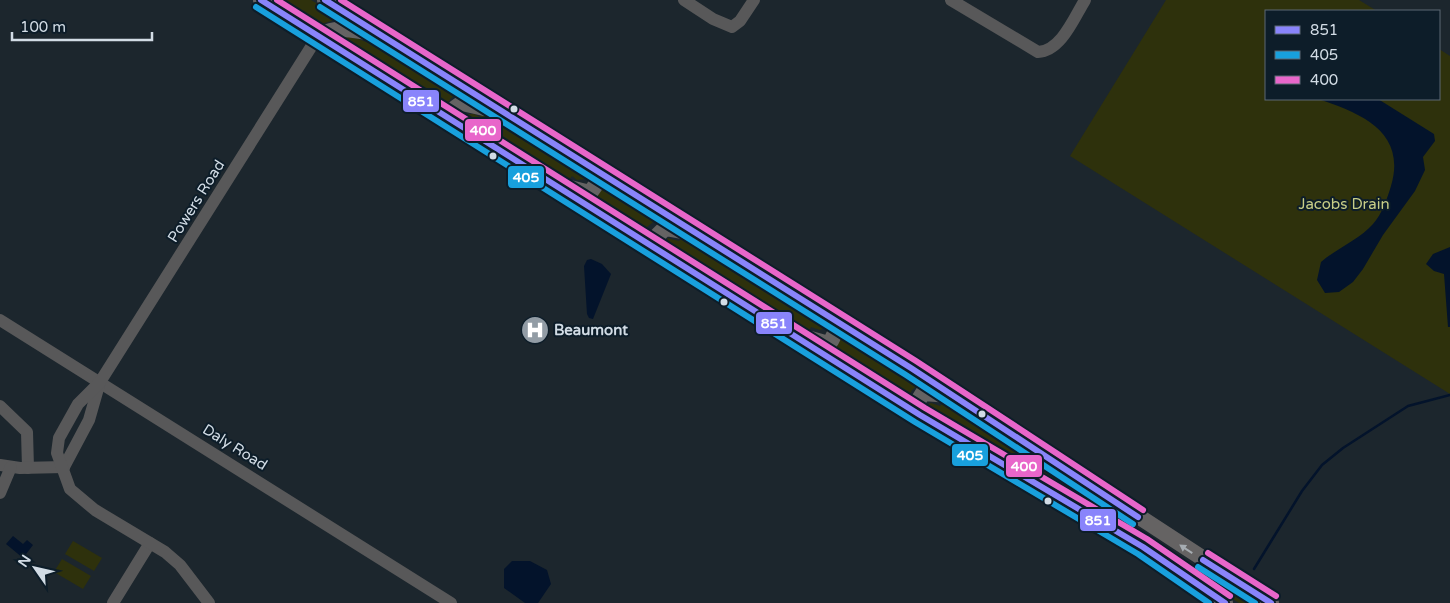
<svg xmlns="http://www.w3.org/2000/svg" width="1450" height="603" viewBox="0 0 1450 603" font-family="'Varela Round',sans-serif">
  <style>
    .green { fill: #2e310c }
    .water { fill: #03132b }
    .lines { fill: none; stroke-linecap: round; stroke-linejoin: round }
    .stream { stroke: #03132b; stroke-width: 2.5 }
    .minor { stroke: #585859; stroke-width: 12 }
    .major { stroke: #656363; stroke-width: 16 }
    .bus-1-casing { stroke: #0d1d29; stroke-width: 10 }
    .bus-2-casing { stroke: #0d1d29; stroke-width: 10 }
    .bus-3-casing { stroke: #0d1d29; stroke-width: 10 }
    .bus-1 { stroke: #8984fb; stroke-width: 6 }
    .bus-2 { stroke: #18a0dd; stroke-width: 6 }
    .bus-3 { stroke: #e866ca; stroke-width: 6 }
    .oneway { fill: #a6acb1 }
    .bus-dot { fill: #d2dce5; stroke: #0d1d29; stroke-width: 2 }
    .labels { text-anchor: middle; dominant-baseline: central; stroke-width: 4; stroke-linejoin: round; paint-order: stroke }
    .street-label { font-size: 15px; fill: #d2dce5; stroke: #0d1d29 }
    .park-label { font-size: 15px; fill: #c8ce87; stroke: #0d1d29 }
    .poi-label { font-size: 15px; font-weight: bold; fill: #d2dce5; stroke: #0d1d29; text-anchor: start }
    .line-badge { stroke: #0d1d29; stroke-width: 2 }
    .badge-label { font-size: 14px; text-anchor: middle; font-weight: bold; fill: #fff }
  </style>
  <rect width="100%" height="100%" fill="#1c262d"/>
  <!-- green -->
  <g class="green">
    <path d="M 285,0 L 311,0 L 341,18 L 315,26 L 280,4 Z"/>
    <path d="M 1166,0 L 1359,0 L 1377,11 L 1266,11 L 1266,99 L 1439,99 L 1439,49 L 1450,56 L 1450,394 L 1070,156 Z"/>
    <path d="M 345,37 C 370,38 387,55 407,67 C 424,76 441,82 459,93 L 451,98 L 445,107 L 343,44 Z"/>
    <path d="M 466,114 L 474,114 L 480,117 L 482,114 L 534,146 L 563,158 L 586,173 L 585,179 L 577,180 L 572,176 L 569,180 L 517,146 L 488,135 L 470,123 L 472,120 Z"/>
    <path d="M 605,185 L 658,218 L 647,227 L 644,232 L 592,200 Z"/>
    <path d="M 667,238 L 679,241 L 681,239 L 757,287 L 787,299 L 822,321 L 820,325 L 824,328 L 820,330 L 811,327 L 809,331 L 731,281 L 700,268 L 669,248 L 671,245 Z"/>
    <path d="M 843,335 L 920,383 L 912,390 L 908,398 L 830,350 Z"/>
    <path d="M 931,403 L 940,406 L 943,403 L 1019,453 L 1050,468 L 1131,525 L 1071,491 L 1041,479 L 931,413 L 933,409 L 928,404 Z"/>
    <path d="M 1150,539 L 1249,603 L 1239,603 L 1148,542 Z"/>
    <path d="M 73,541 L 102,558 L 94,571 L 65,554 Z"/>
    <path d="M 62,559 L 91,576 L 83,589 L 54,572 Z"/>
  </g>
  <!-- water -->
  <g class="water">
    <path d="M 1318,99 L 1378,99 L 1434,134 L 1435,141 L 1423,157 L 1425,170 L 1415,191 L 1383,235 L 1363,269 L 1353,282 L 1339,292 L 1325,293 L 1317,280 L 1321,262 C 1337,248 1359,240 1373,224 C 1382,214 1387,199 1391,186 C 1407,132 1361,113 1318,99 Z"/>
    <path d="M 1450,247 L 1450,327 L 1448,327 L 1444,274 L 1434,271 L 1426,264 L 1433,254 Z"/>
    <path d="M 591,259 L 602,264 L 611,274 L 593,319 L 589,318 L 587,314 L 584,266 L 587,260 Z"/>
    <path d="M 13,536 L 23,544 L 27,540 L 33,545 L 23,558 L 6,544 Z"/>
    <path d="M 512,561 L 530,561 L 547,570 L 551,584 L 538,603 L 525,603 L 504,588 L 504,569 Z"/>
  </g>
  <g class="lines">
    <!-- stream -->
    <path class="stream" d="M 1254,569 L 1302,491 L 1322,465 L 1343,448 L 1408,406 L 1450,395"/>
    <!-- minor -->
    <g class="minor">
      <path d="M 684,0 L 713,19 L 732,27 L 740,21 L 754,0"/>
      <path d="M 951,0 L 1038,52 C 1061,51 1074,18 1085,0"/>
      <path d="M 0,320 L 451,603"/>
      <path d="M 0,406 L 27,432 L 28,468"/>
      <path d="M 0,465 L 20,468 L 64,467"/>
      <path d="M 64,467 L 89,420 L 99,385"/>
      <path d="M 0,493 L 11,467"/>
      <path d="M 113,603 L 150,543"/>
      <path d="M 209,603 L 180,565 L 165,552 L 95,510 L 70,489 L 57,453 L 59,438 L 78,404 L 100,382 L 318,36"/>
    </g>
    <!-- major -->
    <g class="major">
      <path d="M 261,0 L 920,415 L 1143,547 L 1225,603"/>
      <path d="M 325,0 L 671,219 L 837,319 L 1271,603"/>
      <path d="M 318,36 C 336,26 352,29 371,33"/>
      <path d="M 453,121 L 455,108 L 462,103 L 484,108"/>
      <path d="M 566,187 L 590,193 L 597,183 L 597,172"/>
      <path d="M 654,248 L 657,236 L 665,228 L 687,232"/>
      <path d="M 807,338 L 825,343 L 831,341 L 837,329 L 837,319"/>
      <path d="M 920,415 L 918,401 L 923,393 L 950,395"/>
    </g>
    <!-- bus-1 casing -->
    <g class="bus-1-casing">
      <g id="bus-1">
        <path d="M 261,0 L 920,415 L 1143,547 L 1225,603"/>
        <path d="M 325,0 L 911,368 L 1138,517"/>
        <path d="M 1203,560 L 1271,603"/>
      </g>
    </g>
    <!-- bus-2 casing -->
    <g class="bus-2-casing">
      <g id="bus-2">
        <path d="M 256,7 L 915,422 L 1138,554 L 1209,603"/>
        <path d="M 320,7 L 906,375 L 1133,524"/>
        <path d="M 1198,567 L 1255,603"/>
      </g>
    </g>
    <!-- bus-3 casing -->
    <g class="bus-3-casing">
      <g id="bus-3">
        <path d="M 277,0 L 925,408 L 1147,539 L 1230,596"/>
        <path d="M 341,0 L 916,361 L 1143,510"/>
        <path d="M 1208,553 L 1276,596"/>
      </g>
    </g>
    <!-- bus-1 -->
    <use href="#bus-1" class="bus-1"/>
    <!-- bus-2 -->
    <use href="#bus-2" class="bus-2"/>
    <!-- bus-3 -->
    <use href="#bus-3" class="bus-3"/>
  </g>
  <!-- one-way arrows -->
  <defs><path id="oneway-solid" d="M-6-.8H1V-3.2L6.5 0L1 3.2V.8H-6Z" transform="scale(1.25)"/></defs>
  <use class="oneway" href="#oneway-solid" transform="translate(1186 549) rotate(-147)"/>
  <!-- icons -->
  <defs>
    <g id="hospital-disc" transform="scale(1.4375)"><circle r="9.5" fill="#929ca5" stroke="#0d1d29"/><path d="M-5-5h3v3.5h4V-5h3V5h-3V1.5h-4V5h-3Z" fill="#fff"/></g>
  </defs>
  <g fill-rule="evenodd">
    <use href="#hospital-disc" x="535" y="330"/>
  </g>
  <!-- markers -->
  <g class="bus-dot">
    <circle cx="514" cy="109" r="4.5"/>
    <circle cx="493" cy="156" r="4.5"/>
    <circle cx="724" cy="302" r="4.5"/>
    <circle cx="982" cy="414" r="4.5"/>
    <circle cx="1048" cy="501" r="4.5"/>
  </g>
  <g class="labels">
    <!-- street labels -->
    <g class="street-label">
      <text transform="translate(196 201) rotate(-58)">Powers Road</text>
      <text transform="translate(235 447) rotate(32)">Daly Road</text>
    </g>
    <!-- park labels -->
    <g class="park-label">
      <text x="1344" y="204">Jacobs Drain</text>
    </g>
    <!-- poi labels -->
    <g class="poi-label">
      <text x="554" y="330">Beaumont</text>
    </g>
  </g>
  <g class="line-badge">
    <rect x="402" y="89" width="38" height="24" rx="5" fill="#8984fb"/>
    <rect x="464" y="118" width="38" height="24" rx="5" fill="#e866ca"/>
    <rect x="507" y="165" width="38" height="24" rx="5" fill="#18a0dd"/>
    <rect x="755" y="311" width="38" height="24" rx="5" fill="#8984fb"/>
    <rect x="951" y="443" width="38" height="24" rx="5" fill="#18a0dd"/>
    <rect x="1005" y="454" width="38" height="24" rx="5" fill="#e866ca"/>
    <rect x="1079" y="508" width="38" height="24" rx="5" fill="#8984fb"/>
  </g>
  <g class="badge-label">
    <text x="421" y="106">851</text>
    <text x="483" y="135">400</text>
    <text x="526" y="182">405</text>
    <text x="774" y="328">851</text>
    <text x="970" y="460">405</text>
    <text x="1024" y="471">400</text>
    <text x="1098" y="525">851</text>
  </g>
  <!-- legend -->
  <rect x="1265" y="10" width="175" height="90" fill="#0d1d29" stroke="#5c6974"/>
  <rect x="1275" y="26" width="25" height="8" fill="#8984fb" stroke="#5c6974"/>
  <text x="1310" y="35" font-size="15" fill="#d2dce5">851</text>
  <rect x="1275" y="51" width="25" height="8" fill="#18a0dd" stroke="#5c6974"/>
  <text x="1310" y="60" font-size="15" fill="#d2dce5">405</text>
  <rect x="1275" y="76" width="25" height="8" fill="#e866ca" stroke="#5c6974"/>
  <text x="1310" y="85" font-size="15" fill="#d2dce5">400</text>
  <!-- north arrow -->
  <g transform="translate(35 568) rotate(304)" stroke="#0d1d29" stroke-width="4" paint-order="stroke">
  <path d="M0-4L9 19L0 12L-9 19Z" fill="#d2dce5"/>
  <text y="-8" font-size="14" font-weight="bold" text-anchor="middle" fill="#d2dce5">N</text>
  </g>
  <!-- scale -->
  <path d="M12 32v8h140v-8" fill="none" stroke="#d2dce5" stroke-width="2.5"/>
  <text x="20" y="32" font-size="15" fill="#d2dce5" stroke="#0d1d29" stroke-width="4" paint-order="stroke">100 m</text>
</svg>
